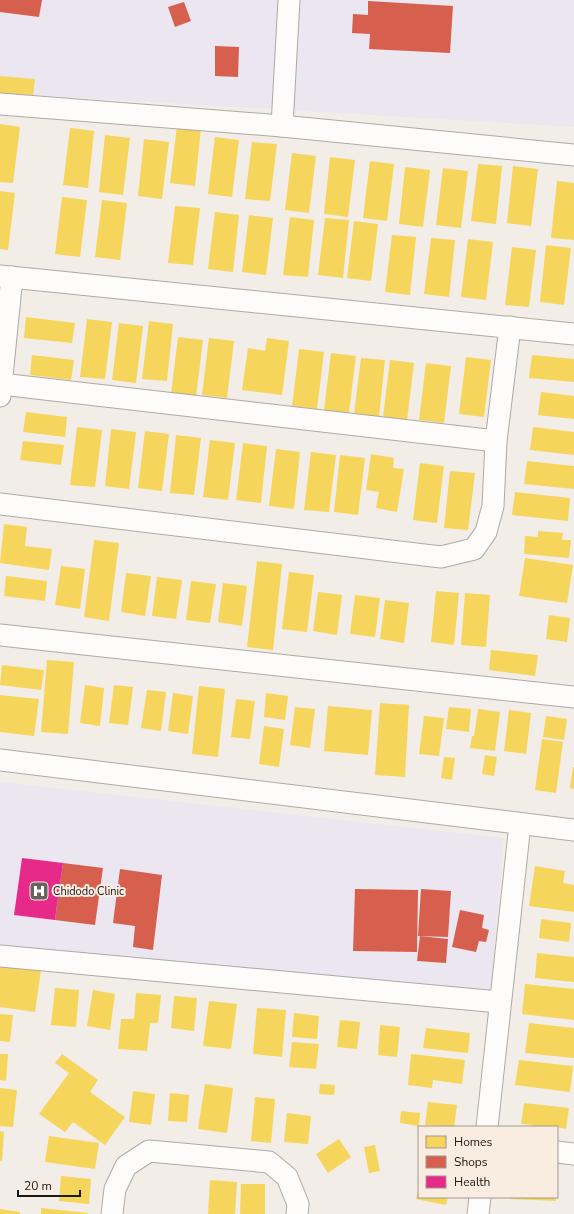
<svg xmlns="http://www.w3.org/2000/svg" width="574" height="1214" viewBox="0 0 574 1214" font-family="'Nunito Sans',sans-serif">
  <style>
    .commercial { fill: #ebe6f0 }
    .homes { fill: #f6d55c }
    .shops { fill: #d6604d }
    .health { fill: #e7298a }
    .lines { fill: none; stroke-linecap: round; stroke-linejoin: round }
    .minor-casing { stroke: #aea9a4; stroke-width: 23 }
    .minor { stroke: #fdfcfb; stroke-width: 21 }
    .labels { text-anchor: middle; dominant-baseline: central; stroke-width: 4; stroke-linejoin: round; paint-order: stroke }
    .poi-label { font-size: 11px; fill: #1d1814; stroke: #f9ece1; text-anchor: start }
  </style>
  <rect width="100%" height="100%" fill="#f3ede7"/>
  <!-- commercial -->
  <g class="commercial">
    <path d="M 0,0 L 574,0 L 574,127 L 0,93 Z"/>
    <path d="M 0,782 L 504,838 L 491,992 L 0,945 Z"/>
  </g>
  <!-- homes -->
  <g class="homes">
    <path d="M 0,76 L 35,79 L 33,95 L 0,93 Z"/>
    <path d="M 0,124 L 20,127 L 13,183 L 0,182 Z"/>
    <path d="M 177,126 L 201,128 L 195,186 L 170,183 Z"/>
    <path d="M 70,128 L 94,131 L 88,188 L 63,185 Z"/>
    <path d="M 105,135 L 130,138 L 123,195 L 99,192 Z"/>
    <path d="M 215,137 L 239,140 L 232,197 L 208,194 Z"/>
    <path d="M 144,139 L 169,142 L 162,199 L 138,196 Z"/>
    <path d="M 252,142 L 277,144 L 270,201 L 245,199 Z"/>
    <path d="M 292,153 L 316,156 L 309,213 L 285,210 Z"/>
    <path d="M 330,157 L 355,160 L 348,217 L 324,214 Z"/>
    <path d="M 370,161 L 394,164 L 387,221 L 363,218 Z"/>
    <path d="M 478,164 L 502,166 L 496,224 L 471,221 Z"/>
    <path d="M 513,166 L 538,169 L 531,226 L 507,223 Z"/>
    <path d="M 405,167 L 430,170 L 423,227 L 399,224 Z"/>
    <path d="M 443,168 L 468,171 L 461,228 L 436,225 Z"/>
    <path d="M 557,181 L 574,183 L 574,240 L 551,238 Z"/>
    <path d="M 0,191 L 15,193 L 8,250 L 0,249 Z"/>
    <path d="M 62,197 L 87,200 L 80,257 L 55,254 Z"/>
    <path d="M 102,200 L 127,203 L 120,260 L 95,257 Z"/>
    <path d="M 175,206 L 200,208 L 193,265 L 168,263 Z"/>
    <path d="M 215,212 L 239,215 L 233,272 L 208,269 Z"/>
    <path d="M 249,215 L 273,218 L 266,275 L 242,272 Z"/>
    <path d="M 290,217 L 314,220 L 308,277 L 283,275 Z"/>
    <path d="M 325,218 L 349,220 L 343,278 L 318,275 Z"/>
    <path d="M 354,221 L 378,224 L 371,281 L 347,278 Z"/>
    <path d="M 392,235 L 416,237 L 410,295 L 385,292 Z"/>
    <path d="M 431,238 L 455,240 L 449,297 L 424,294 Z"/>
    <path d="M 468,239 L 493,242 L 486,300 L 461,297 Z"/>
    <path d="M 546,245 L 571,248 L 564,305 L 540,302 Z"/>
    <path d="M 512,247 L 536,250 L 529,307 L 505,305 Z"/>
    <path d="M 26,317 L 75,323 L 72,343 L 24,338 Z"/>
    <path d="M 87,319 L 112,322 L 105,379 L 80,377 Z"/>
    <path d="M 149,321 L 173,324 L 167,381 L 142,379 Z"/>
    <path d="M 119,323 L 143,326 L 136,383 L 112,380 Z"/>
    <path d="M 178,337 L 203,340 L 196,397 L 171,394 Z"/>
    <path d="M 209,338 L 234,341 L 227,398 L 202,395 Z"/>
    <path d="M 267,338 L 289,341 L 282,395 L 242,390 L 248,348 L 265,351 Z"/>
    <path d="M 299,349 L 324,352 L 317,409 L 292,406 Z"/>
    <path d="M 331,353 L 356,356 L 349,413 L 324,410 Z"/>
    <path d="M 32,355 L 74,360 L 71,380 L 30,375 Z"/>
    <path d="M 532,355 L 574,359 L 574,382 L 529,378 Z"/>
    <path d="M 466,357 L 491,360 L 484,417 L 459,414 Z"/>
    <path d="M 361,358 L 385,360 L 379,417 L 354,414 Z"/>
    <path d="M 390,360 L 414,363 L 407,420 L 383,417 Z"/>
    <path d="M 426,363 L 451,366 L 444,423 L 419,420 Z"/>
    <path d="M 541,392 L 574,396 L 574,419 L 538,415 Z"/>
    <path d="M 26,412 L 67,417 L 65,437 L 23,432 Z"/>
    <path d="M 77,427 L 102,430 L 95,487 L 70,485 Z"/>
    <path d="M 533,427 L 574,432 L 574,455 L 530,450 Z"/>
    <path d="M 111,429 L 136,432 L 129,489 L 105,486 Z"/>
    <path d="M 145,431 L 169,434 L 162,491 L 138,488 Z"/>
    <path d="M 176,435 L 201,438 L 194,495 L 170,493 Z"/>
    <path d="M 210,440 L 235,443 L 228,500 L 203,497 Z"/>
    <path d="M 23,441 L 64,445 L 61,465 L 20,460 Z"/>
    <path d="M 243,443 L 267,446 L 261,503 L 236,500 Z"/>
    <path d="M 276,449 L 300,452 L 294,509 L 269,506 Z"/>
    <path d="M 311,452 L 336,455 L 329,512 L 304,510 Z"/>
    <path d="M 371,454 L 394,458 L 393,468 L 404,469 L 397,512 L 376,508 L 379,492 L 366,490 Z"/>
    <path d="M 340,455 L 365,458 L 358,515 L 334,512 Z"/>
    <path d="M 527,461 L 574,466 L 574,489 L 524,484 Z"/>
    <path d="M 420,463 L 444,466 L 437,523 L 413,520 Z"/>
    <path d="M 450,471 L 475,473 L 468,530 L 444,528 Z"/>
    <path d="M 515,492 L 570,498 L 568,521 L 512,515 Z"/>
    <path d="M 4,524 L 27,527 L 25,546 L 52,549 L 49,570 L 0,563 Z"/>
    <path d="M 538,531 L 563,533 L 562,540 L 571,540 L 569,558 L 524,554 L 525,536 L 538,537 Z"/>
    <path d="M 94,540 L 119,543 L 109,621 L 84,617 Z"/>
    <path d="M 525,558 L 573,565 L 567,603 L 519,596 Z"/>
    <path d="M 257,561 L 282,564 L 273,650 L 247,647 Z"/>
    <path d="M 61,566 L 85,569 L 80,609 L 55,605 Z"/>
    <path d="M 289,572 L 314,575 L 307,632 L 282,629 Z"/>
    <path d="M 126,573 L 151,576 L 145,616 L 121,612 Z"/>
    <path d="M 6,576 L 47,581 L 45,601 L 4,596 Z"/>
    <path d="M 157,577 L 182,580 L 176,619 L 152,616 Z"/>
    <path d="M 191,581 L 216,584 L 210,623 L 186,620 Z"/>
    <path d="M 223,583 L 247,586 L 242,626 L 218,622 Z"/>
    <path d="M 436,591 L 459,593 L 454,645 L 431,642 Z"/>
    <path d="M 318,592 L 342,595 L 337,635 L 313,631 Z"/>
    <path d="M 465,593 L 490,595 L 486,647 L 461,645 Z"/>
    <path d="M 355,595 L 380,598 L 375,637 L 350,634 Z"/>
    <path d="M 385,600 L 409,603 L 404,643 L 380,639 Z"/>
    <path d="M 549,615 L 570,618 L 567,642 L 546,639 Z"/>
    <path d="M 491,650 L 538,655 L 535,676 L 489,670 Z"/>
    <path d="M 47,660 L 74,662 L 68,734 L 41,732 Z"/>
    <path d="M 2,665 L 44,670 L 41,690 L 0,685 Z"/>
    <path d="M 85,685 L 104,688 L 100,726 L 80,723 Z"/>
    <path d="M 114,685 L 133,687 L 128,725 L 109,723 Z"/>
    <path d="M 199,686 L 225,689 L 218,757 L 192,754 Z"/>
    <path d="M 147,690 L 166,692 L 161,731 L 141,728 Z"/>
    <path d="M 173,693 L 193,696 L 188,734 L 168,731 Z"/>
    <path d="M 266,693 L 288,696 L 285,720 L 264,717 Z"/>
    <path d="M 0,695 L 39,699 L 34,736 L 0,732 Z"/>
    <path d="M 236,699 L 255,701 L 250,739 L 231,737 Z"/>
    <path d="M 380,703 L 409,705 L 405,777 L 375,775 Z"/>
    <path d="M 328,706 L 372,710 L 368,755 L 324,751 Z"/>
    <path d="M 295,707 L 315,709 L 310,748 L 290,745 Z"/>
    <path d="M 449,707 L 471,709 L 469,732 L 446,729 Z"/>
    <path d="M 478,709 L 500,712 L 495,751 L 470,748 L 472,736 L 474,736 Z"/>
    <path d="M 509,710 L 531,713 L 526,754 L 504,751 Z"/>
    <path d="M 424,716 L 444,718 L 439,756 L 419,754 Z"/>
    <path d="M 546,716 L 567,719 L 564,740 L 543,737 Z"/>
    <path d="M 264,726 L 284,729 L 279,767 L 259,764 Z"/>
    <path d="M 542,739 L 563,742 L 556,793 L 535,790 Z"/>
    <path d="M 485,755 L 497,757 L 494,776 L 482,774 Z"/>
    <path d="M 444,757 L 455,758 L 452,780 L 441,778 Z"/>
    <path d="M 573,767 L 574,767 L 574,789 L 570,788 Z"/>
    <path d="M 535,866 L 565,871 L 563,883 L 574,885 L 574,912 L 529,906 Z"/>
    <path d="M 541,919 L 571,923 L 569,942 L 539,938 Z"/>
    <path d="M 537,953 L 574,957 L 574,982 L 535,978 Z"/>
    <path d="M 0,964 L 41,970 L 35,1012 L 0,1007 Z"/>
    <path d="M 525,984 L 574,989 L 574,1020 L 522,1014 Z"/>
    <path d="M 55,988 L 79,990 L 76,1027 L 51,1025 Z"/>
    <path d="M 93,990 L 115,994 L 110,1030 L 87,1026 Z"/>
    <path d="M 136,993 L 161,995 L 158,1023 L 150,1023 L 147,1051 L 118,1049 L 121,1019 L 134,1019 Z"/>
    <path d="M 174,996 L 197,998 L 194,1031 L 171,1028 Z"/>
    <path d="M 209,1001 L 237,1004 L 231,1049 L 203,1046 Z"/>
    <path d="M 257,1008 L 286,1010 L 282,1057 L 253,1054 Z"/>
    <path d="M 294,1013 L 319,1016 L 317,1039 L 292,1037 Z"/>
    <path d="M 0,1014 L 13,1015 L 10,1042 L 0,1041 Z"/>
    <path d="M 340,1020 L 360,1022 L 357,1049 L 337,1047 Z"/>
    <path d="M 529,1023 L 574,1028 L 574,1058 L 525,1053 Z"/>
    <path d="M 380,1025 L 400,1027 L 397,1057 L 378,1055 Z"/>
    <path d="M 426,1028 L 470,1033 L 468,1053 L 423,1048 Z"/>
    <path d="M 292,1042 L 319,1044 L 316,1069 L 289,1067 Z"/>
    <path d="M 0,1054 L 8,1054 L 6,1081 L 0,1080 Z"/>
    <path d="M 62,1054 L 98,1080 L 90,1092 L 125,1117 L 105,1145 L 73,1122 L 65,1132 L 39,1114 L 69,1073 L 55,1063 Z"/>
    <path d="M 411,1054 L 465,1060 L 462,1084 L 433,1080 L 432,1088 L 408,1085 Z"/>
    <path d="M 519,1060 L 573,1066 L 570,1092 L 515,1085 Z"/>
    <path d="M 205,1084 L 233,1088 L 227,1133 L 198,1129 Z"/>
    <path d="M 320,1084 L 335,1085 L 334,1095 L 319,1094 Z"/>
    <path d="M 0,1088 L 17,1090 L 13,1127 L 0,1126 Z"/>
    <path d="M 133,1091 L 155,1094 L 151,1125 L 129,1122 Z"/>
    <path d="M 170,1093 L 189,1095 L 187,1122 L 168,1121 Z"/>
    <path d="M 255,1097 L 275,1099 L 271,1143 L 251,1141 Z"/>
    <path d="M 428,1102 L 457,1105 L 454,1127 L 425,1125 Z"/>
    <path d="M 524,1103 L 569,1108 L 566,1129 L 557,1127 L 533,1127 L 533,1125 L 521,1124 Z"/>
    <path d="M 401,1111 L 420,1113 L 419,1126 L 400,1123 Z"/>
    <path d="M 287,1113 L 311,1116 L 308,1144 L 284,1142 Z"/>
    <path d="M 0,1131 L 4,1132 L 2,1161 L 0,1161 Z"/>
    <path d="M 49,1136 L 99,1143 L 95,1169 L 45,1162 Z"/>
    <path d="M 339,1139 L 351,1157 L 328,1173 L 316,1154 Z"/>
    <path d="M 375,1145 L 380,1171 L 369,1173 L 364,1147 Z"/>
    <path d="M 61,1176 L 91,1179 L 89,1204 L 59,1201 Z"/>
    <path d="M 210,1180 L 237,1182 L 235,1214 L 208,1214 Z"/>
    <path d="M 241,1184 L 265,1184 L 265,1214 L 240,1214 Z"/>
    <path d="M 418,1190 L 419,1197 L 448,1197 L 446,1205 L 416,1199 Z"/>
    <path d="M 511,1197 L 556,1197 L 556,1201 L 510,1199 Z"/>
    <path d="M 41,1208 L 88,1213 L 88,1214 L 41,1214 Z"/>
    <path d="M 0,1209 L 20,1212 L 20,1214 L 0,1214 Z"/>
  </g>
  <!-- shops -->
  <g class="shops">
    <path d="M 0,0 L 42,0 L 39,17 L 0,12 Z"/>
    <path d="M 368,1 L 453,6 L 450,53 L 369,49 L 370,34 L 352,33 L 353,14 L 368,15 Z"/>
    <path d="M 184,2 L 191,21 L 175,27 L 168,7 Z"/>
    <path d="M 215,46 L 239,47 L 238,77 L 215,76 Z"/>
    <path d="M 63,863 L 103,868 L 95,925 L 55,920 Z"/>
    <path d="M 120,869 L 162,875 L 153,950 L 133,947 L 135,926 L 113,923 Z"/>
    <path d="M 355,889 L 418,890 L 417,952 L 353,951 Z"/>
    <path d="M 421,889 L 451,891 L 448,937 L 418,936 Z"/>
    <path d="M 460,910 L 484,915 L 482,928 L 489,930 L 486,942 L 479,941 L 476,952 L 452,947 Z"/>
    <path d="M 420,936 L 448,939 L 446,963 L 417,961 Z"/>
  </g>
  <!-- health -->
  <path class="health" d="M 22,858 L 63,863 L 55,920 L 14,915 Z"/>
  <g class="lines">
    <!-- minor casing -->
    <g class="minor-casing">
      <g id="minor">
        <path d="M 0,104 L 282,126 L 574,155"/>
        <path d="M 282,126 L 289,0"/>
        <path d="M 0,276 L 574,334"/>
        <path d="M 1,384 L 496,441"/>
        <path d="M 0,396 L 12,277"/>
        <path d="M 0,504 L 441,557 L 474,549 L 486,532 L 493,506 L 496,441 L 510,327"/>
        <path d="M 0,635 L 574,697"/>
        <path d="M 0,760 L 574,830"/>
        <path d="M 0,956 L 499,1002"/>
        <path d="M 487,1127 L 520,824"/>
        <path d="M 557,1152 L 574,1154"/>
        <path d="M 112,1214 L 115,1189 L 126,1166 L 149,1151 L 269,1162 L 287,1177 L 298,1204 L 297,1214"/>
        <path d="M 478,1214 L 480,1197"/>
      </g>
    </g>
    <!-- minor -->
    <use href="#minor" class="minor"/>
  </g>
  <!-- icons -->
  <defs>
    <g id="hospital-square" transform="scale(1)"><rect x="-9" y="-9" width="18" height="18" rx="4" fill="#68635e" stroke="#f9ece1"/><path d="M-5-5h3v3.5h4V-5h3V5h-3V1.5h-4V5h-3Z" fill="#fff"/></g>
  </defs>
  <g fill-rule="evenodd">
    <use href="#hospital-square" x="39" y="891"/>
  </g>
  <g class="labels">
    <!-- poi labels -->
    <g class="poi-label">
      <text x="53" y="891">Chidodo Clinic</text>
    </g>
  </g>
  <!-- legend -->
  <rect x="418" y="1126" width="140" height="72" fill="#f9ece1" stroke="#a1978f"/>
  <rect x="426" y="1136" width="20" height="12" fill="#f6d55c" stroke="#a1978f"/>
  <text x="454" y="1146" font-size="12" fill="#1d1814">Homes</text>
  <rect x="426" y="1156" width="20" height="12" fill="#d6604d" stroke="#a1978f"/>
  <text x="454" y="1166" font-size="12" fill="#1d1814">Shops</text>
  <rect x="426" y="1176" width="20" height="12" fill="#e7298a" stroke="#a1978f"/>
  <text x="454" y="1186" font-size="12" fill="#1d1814">Health</text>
  <!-- scale -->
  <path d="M18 1190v6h62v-6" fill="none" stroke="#1d1814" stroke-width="2"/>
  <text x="24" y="1190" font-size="12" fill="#1d1814" stroke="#f9ece1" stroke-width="3" paint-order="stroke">20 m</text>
</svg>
